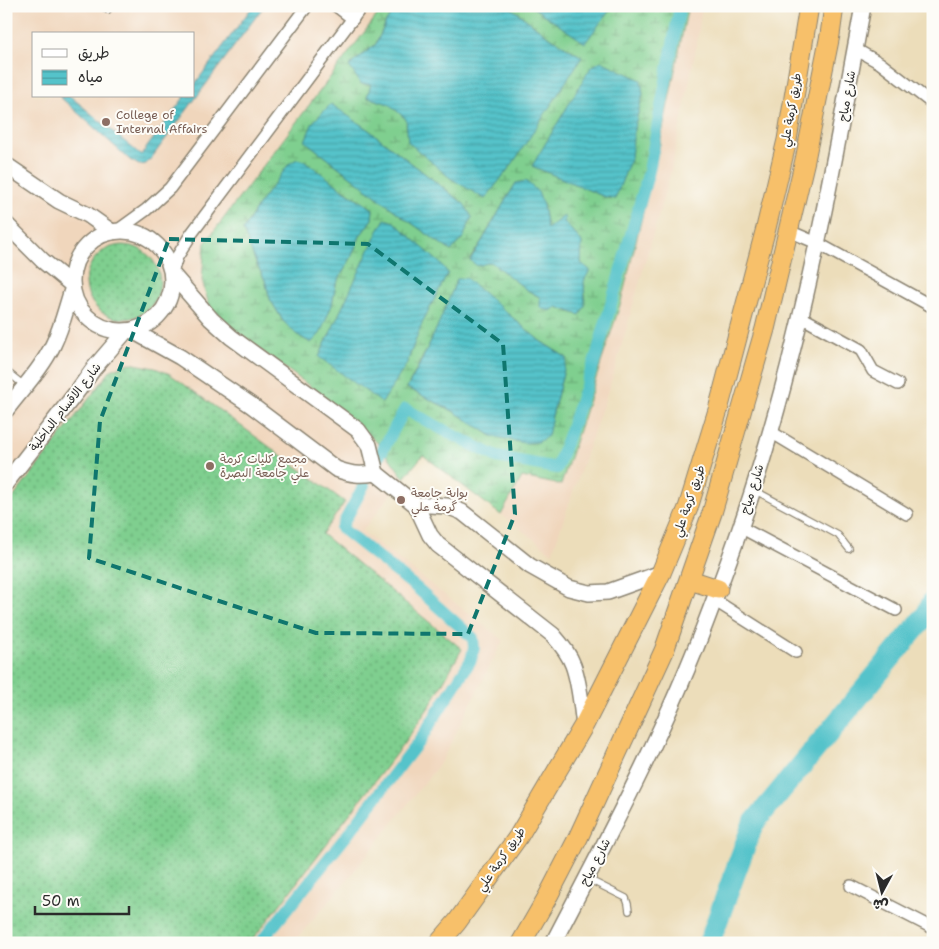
<svg xmlns="http://www.w3.org/2000/svg" width="939" height="949" viewBox="0 0 939 949" font-family="'Shantell Sans','Playpen Sans Arabic',sans-serif">
  <style>
    .built { fill: #f0d6bc; fill-rule: evenodd }
    .grass { fill: url(#grass-dots); stroke: #557d5d }
    .wetland { fill: url(#wetland-marsh); stroke: #557d5d; fill-rule: evenodd }
    .water { fill: url(#water-rules); stroke: #40777a }
    .lines { fill: none; stroke-linecap: round; stroke-linejoin: round }
    .canal { stroke: #55c3ca; stroke-width: 12 }
    .river { stroke: #55c3ca; stroke-width: 22 }
    .service-casing { stroke: #8c8472; stroke-width: 8 }
    .minor-casing { stroke: #8c8472; stroke-width: 14 }
    .tertiary-casing { stroke: #8c8472; stroke-width: 18 }
    .trunk-casing { stroke: #8c8472; stroke-width: 21 }
    .service { stroke: #fff; stroke-width: 5.5 }
    .minor { stroke: #fff; stroke-width: 11 }
    .tertiary { stroke: #fff; stroke-width: 15 }
    .trunk { stroke: #f7c06b; stroke-width: 19 }
    .marked { fill: none; stroke: #0f766e; stroke-width: 4; stroke-dasharray: 10 6; stroke-linejoin: round }
    .education-dot { fill: #8d6e63; stroke: #fdfcf7; stroke-width: 2 }
    .labels { text-anchor: middle; dominant-baseline: central; stroke-width: 4; stroke-linejoin: round; paint-order: stroke }
    .street-label { font-size: 12px; fill: #2b2b2b; stroke: #fdfcf7 }
    .education-label { font-size: 12px; fill: #785e54; stroke: #fdfcf7; text-anchor: start }
  </style>
  <defs>
    <pattern id="grass-dots" width="8" height="8" patternUnits="userSpaceOnUse" patternTransform="scale(1.25)"><rect width="8" height="8" fill="#7fcf8f"/><path d="M2 2h.1M6 6h.1" fill="none" stroke="#68a875" stroke-width="1.8" stroke-linecap="round"/></pattern>
    <pattern id="wetland-marsh" width="20" height="14" patternUnits="userSpaceOnUse" patternTransform="scale(1.25)"><rect width="20" height="14" fill="#7fcf8f"/><path d="M1 5h8M5 5V1M11 12h8M15 12V8" fill="none" stroke="#68a875"/></pattern>
    <pattern id="water-rules" width="6" height="5" patternUnits="userSpaceOnUse" patternTransform="scale(1.25)"><rect width="6" height="5" fill="#55c3ca"/><path d="M0 2.5h6" fill="none" stroke="#479fa4"/></pattern>
  </defs>
  <rect width="100%" height="100%" fill="#fdfcf7"/>
  <filter id="ink" filterUnits="userSpaceOnUse"><feTurbulence type="fractalNoise" baseFrequency=".02" numOctaves="2"/><feDisplacementMap in="SourceGraphic" scale="10" xChannelSelector="R" yChannelSelector="G"/><feConvolveMatrix kernelMatrix="1 2 1 2 8 2 1 2 1" color-interpolation-filters="sRGB"/></filter>
  <filter id="wash" filterUnits="userSpaceOnUse"><feTurbulence type="fractalNoise" baseFrequency=".0096" numOctaves="4" result="noise"/><feDisplacementMap in="SourceGraphic" scale="20" xChannelSelector="R" yChannelSelector="G"/><feGaussianBlur stdDeviation="1.12" result="paint"/><feColorMatrix in="noise" values="0 0 0 0 0 0 0 0 0 0 0 0 0 0 0 0 0 1.4 0 .05"/><feComposite in="paint" operator="in"/></filter>
  <g filter="url(#wash)">
    <rect width="100%" height="100%" fill="#ecddba"/>
    <!-- built -->
    <path class="built" d="M 6,6 L 702,6 L 697,44 L 671,171 L 613,376 L 552,553 L 423,455 L 362,531 L 503,640 L 441,762 L 348,879 L 293,943 L 6,943 ZM 34,34 L 194,34 L 194,96 L 34,96 Z"/>
    <!-- grass -->
    <g class="grass">
      <circle cx="123" cy="282" r="37"/>
      <path d="M 130,363 L 155,368 L 170,374 L 345,502 L 322,534 L 462,649 L 431,704 L 405,742 L 265,924 L 249,943 L 6,943 L 6,507 L 111,370 Z"/>
    </g>
    <!-- wetland -->
    <path class="wetland" d="M 384,6 L 400,6 L 387,20 L 376,44 L 349,66 L 372,84 L 367,97 L 389,104 L 406,119 L 582,57 L 545,34 L 509,6 L 531,6 L 585,42 L 613,6 L 688,6 L 660,144 L 621,302 L 561,485 L 522,477 L 501,515 L 423,455 L 404,478 L 380,445 L 323,396 L 239,334 L 210,309 L 202,280 L 205,243 ZM 643,94 L 615,199 L 605,197 L 532,166 ZM 331,105 L 370,131 L 464,204 L 451,251 L 403,217 L 305,141 ZM 297,159 L 373,209 L 372,219 L 360,236 L 351,258 L 336,284 L 332,305 L 311,343 L 296,334 L 283,321 L 270,299 L 265,280 L 256,263 L 243,230 L 259,204 L 289,164 ZM 526,181 L 543,205 L 547,229 L 565,223 L 582,242 C 581,249 580,256 581,263 C 582,282 590,297 579,315 L 557,307 L 527,290 L 491,262 L 470,259 C 487,235 500,208 516,183 ZM 457,279 L 508,314 L 540,341 L 567,358 L 552,416 L 492,436 L 453,411 L 407,388 L 440,323 ZM 345,303 L 423,321 L 406,365 L 319,357 Z"/>
    <!-- water -->
    <g class="water">
      <path d="M 253,6 L 264,6 L 150,160 L 146,164 L 139,165 L 130,160 L 59,96 L 70,96 L 141,155 L 185,96 L 194,96 L 194,85 Z"/>
      <path d="M 400,6 L 509,6 L 545,34 L 582,57 L 513,163 L 485,199 L 450,178 L 408,142 L 406,119 L 389,104 L 367,97 L 371,84 L 361,84 L 349,66 L 376,44 L 387,20 Z"/>
      <path d="M 531,6 L 613,6 L 585,43 Z"/>
      <path d="M 601,61 L 641,80 L 643,94 L 634,129 L 631,158 L 615,199 L 605,197 L 532,166 L 591,67 Z"/>
      <path d="M 331,104 L 370,131 L 464,204 L 472,217 L 463,238 L 451,251 L 403,217 L 305,141 L 313,122 Z"/>
      <path d="M 297,159 L 305,161 L 345,191 L 373,209 L 372,219 L 360,236 L 351,258 L 336,284 L 332,305 L 320,334 L 311,343 L 296,334 L 283,321 L 270,299 L 265,280 L 256,263 L 243,230 L 259,204 L 289,164 Z"/>
      <path d="M 526,181 L 538,192 L 543,205 L 547,229 L 564,216 L 565,223 L 582,242 L 581,263 L 590,270 L 584,281 L 585,306 L 580,315 L 557,307 L 550,311 L 540,308 L 540,297 L 527,290 L 491,262 L 477,266 L 470,260 C 487,235 500,208 516,183 Z"/>
      <path d="M 385,219 L 394,222 L 441,264 L 448,273 L 423,321 L 406,365 L 382,403 L 319,357 L 378,231 Z"/>
      <path d="M 466,278 L 540,341 L 567,358 L 552,416 L 548,436 L 538,442 L 524,443 L 492,436 L 453,411 L 407,388 C 427,353 442,316 457,279 Z"/>
    </g>
    <g class="lines">
      <!-- canal -->
      <g class="canal">
        <path d="M 376,462 L 405,409 L 453,435 L 497,457 L 557,468 L 596,357 L 649,171 L 680,6"/>
        <path d="M 260,943 L 348,834 L 420,740 L 471,660 L 474,648 L 473,638 L 418,589 L 341,528 L 364,485"/>
      </g>
      <!-- river -->
      <path class="river" d="M 709,943 L 753,824 L 927,614 L 933,601"/>
    </g>
  </g>
  <g filter="url(#ink)">
    <g class="lines">
      <!-- service casing -->
      <g class="service-casing">
        <g id="service">
          <path d="M 102,6 L 108,10"/>
          <path d="M 6,371 L 25,386"/>
          <path d="M 754,490 L 838,535 L 849,549"/>
          <path d="M 588,879 L 626,898 L 628,904 L 629,911"/>
        </g>
      </g>
      <!-- minor casing -->
      <g class="minor-casing">
        <g id="minor">
          <path d="M 336,6 L 353,19"/>
          <path d="M 855,49 L 880,63 L 933,104"/>
          <path d="M 117,231 L 146,210 L 170,188 L 307,6"/>
          <path d="M 789,231 L 817,243 L 933,307"/>
          <path d="M 172,272 L 177,257 L 192,233 L 362,6"/>
          <path d="M 801,317 L 861,350 L 873,371 L 898,384"/>
          <path d="M 771,432 L 907,514"/>
          <path d="M 740,527 L 896,610"/>
          <path d="M 714,600 L 796,652"/>
          <path d="M 851,886 L 933,928"/>
        </g>
      </g>
      <!-- tertiary casing -->
      <g class="tertiary-casing">
        <g id="tertiary">
          <path d="M 6,165 L 59,201 L 88,215 L 112,232"/>
          <path d="M 6,224 L 43,261 L 71,284"/>
          <circle cx="122" cy="281" r="50"/>
          <path d="M 172,274 L 211,319 L 231,337 L 358,430 L 369,445 L 376,473 L 416,505 L 430,535 L 438,545 L 553,635 C 561,644 569,654 573,665 C 580,684 581,705 584,725"/>
          <path d="M 133,331 L 180,357 L 251,405 L 336,469 C 352,475 360,475 376,473"/>
          <path d="M 6,410 C 22,389 42,368 53,345 C 62,327 66,308 72,290"/>
          <path d="M 6,483 L 79,389 L 94,368 L 125,332"/>
          <path d="M 416,505 L 430,505 L 447,506 L 462,512 L 530,566 L 569,588 L 589,593 L 608,592 L 661,573"/>
          <path d="M 553,943 C 608,837 665,731 707,619 C 731,557 753,494 771,430 C 811,291 837,148 863,6"/>
        </g>
      </g>
      <!-- trunk casing -->
      <g class="trunk-casing">
        <g id="trunk">
          <path d="M 690,580 L 718,589"/>
          <path d="M 439,943 L 457,922 L 518,837 L 584,725 L 661,573 L 688,508 L 718,410 L 766,228 L 787,140 L 809,6"/>
          <path d="M 521,943 L 547,898 L 578,838 L 664,651 L 712,513 L 765,329 L 805,160 L 830,35 L 834,6"/>
        </g>
      </g>
      <!-- service -->
      <use href="#service" class="service"/>
      <!-- minor -->
      <use href="#minor" class="minor"/>
      <!-- tertiary -->
      <use href="#tertiary" class="tertiary"/>
      <!-- trunk -->
      <use href="#trunk" class="trunk"/>
    </g>
  </g>
  <!-- marked area -->
  <path class="marked" d="M 169,239 L 368,244 L 503,344 L 515,514 L 468,634 L 316,633 L 89,558 L 100,421 Z"/>
  <!-- markers -->
  <g class="education-dot">
    <circle cx="106" cy="122" r="5"/>
    <circle cx="210" cy="466" r="5"/>
    <circle cx="401" cy="500" r="5"/>
  </g>
  <g class="labels">
    <!-- street labels -->
    <g class="street-label">
      <text transform="translate(847 96) rotate(-80)">شارع مياح</text>
      <text transform="translate(791 110) rotate(-80)">طريق كرمة علي</text>
      <text transform="translate(65 407) rotate(-52)">شارع الاقسام الداخلية</text>
      <text transform="translate(752 489) rotate(-72)">شارع مياح</text>
      <text transform="translate(689 501) rotate(-71)">طريق كرمة علي</text>
      <text transform="translate(501 859) rotate(-55)">طريق كرمة علي</text>
      <text transform="translate(595 862) rotate(-62)">شارع مياح</text>
    </g>
    <!-- education labels -->
    <g class="education-label">
      <text x="116" y="115">College of<tspan x="116" dy="14">Internal Affairs</tspan></text>
      <text x="220" y="459">مجمع كليات كرمة<tspan x="220" dy="14">علي جامعة البصرة</tspan></text>
      <text x="411" y="493">بوابة جامعة<tspan x="411" dy="14">گرمة علي</tspan></text>
    </g>
  </g>
  <!-- margin -->
  <rect width="939" height="949" fill="none" stroke="#fdfcf7" stroke-width="25"/>
  <!-- legend -->
  <rect x="32" y="32" width="162" height="65" fill="#fdfcf7" stroke="#a9a8a5"/>
  <rect x="42" y="49" width="25" height="8" fill="#ffffff" stroke="#a9a8a5"/>
  <text x="78" y="58" font-size="15" fill="#2b2b2b">طريق</text>
  <rect x="42" y="70" width="25" height="15" fill="url(#water-rules)" stroke="#a9a8a5"/>
  <text x="78" y="82" font-size="15" fill="#2b2b2b">مياه</text>
  <!-- north arrow -->
  <g transform="translate(882 892) rotate(187)" stroke="#fdfcf7" stroke-width="4" paint-order="stroke">
  <path d="M0-4L9 19L0 12L-9 19Z" fill="#2b2b2b"/>
  <text y="-8" font-size="14" font-weight="bold" text-anchor="middle" fill="#2b2b2b">ش</text>
  </g>
  <!-- scale -->
  <path d="M35 906v8h94v-8" fill="none" stroke="#2b2b2b" stroke-width="2.5"/>
  <text x="42" y="906" font-size="15" fill="#2b2b2b" stroke="#fdfcf7" stroke-width="4" paint-order="stroke">50 m</text>
</svg>
